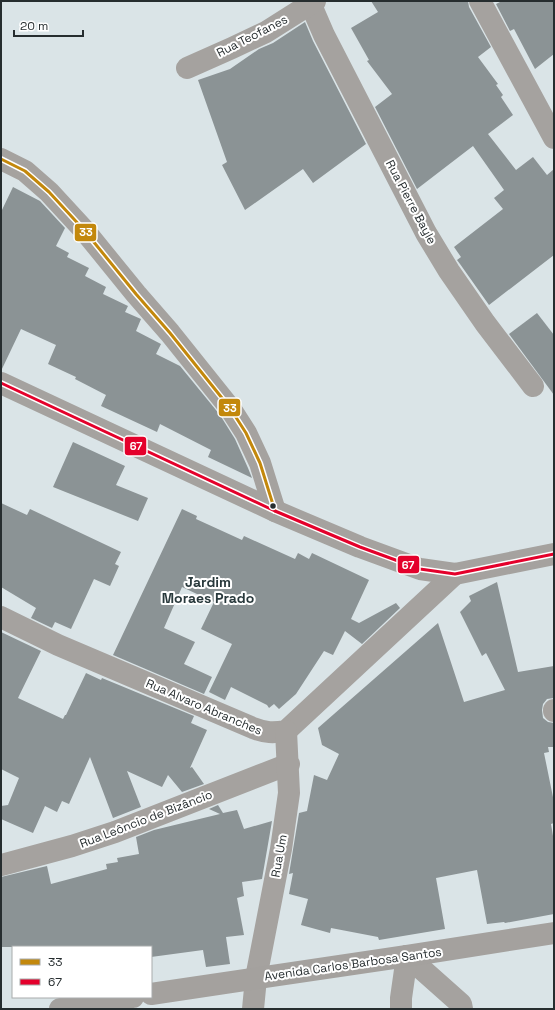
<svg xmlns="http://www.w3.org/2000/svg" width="555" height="1010" viewBox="0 0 555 1010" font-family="'Space Grotesk',sans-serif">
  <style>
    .building { fill: #8b9395 }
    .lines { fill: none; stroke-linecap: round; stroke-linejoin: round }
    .minor { stroke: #a5a29f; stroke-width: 22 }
    .secondary { stroke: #a4a19e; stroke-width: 22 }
    .bus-1-casing { stroke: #fff; stroke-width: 6 }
    .bus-2-casing { stroke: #fff; stroke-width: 6 }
    .bus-1 { stroke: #c3880c; stroke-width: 3 }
    .bus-2 { stroke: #e4002b; stroke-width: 3 }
    .bus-dot { fill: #262d2f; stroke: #fff; stroke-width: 1.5 }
    .labels { text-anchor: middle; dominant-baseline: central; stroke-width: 4; stroke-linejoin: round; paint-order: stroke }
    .street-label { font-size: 12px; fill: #262d2f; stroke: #fff }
    .quarter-label { font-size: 14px; font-weight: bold; fill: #29393c; stroke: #fff }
    .line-badge { stroke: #fff; stroke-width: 1.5 }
    .badge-label { font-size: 11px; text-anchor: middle; font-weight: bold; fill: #fff }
  </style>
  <rect width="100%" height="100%" fill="#dae4e7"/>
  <!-- building -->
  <g class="building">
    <path d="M 371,1 L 468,1 L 469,7 L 491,47 L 478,57 L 498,84 L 496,85 L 503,95 L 501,97 L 513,115 L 488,134 L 516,170 L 533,157 L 547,175 L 554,169 L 554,255 L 489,305 L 460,264 L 457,260 L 461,257 L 454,247 L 503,209 L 494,198 L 504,190 L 473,146 L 417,189 L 375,107 L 392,94 L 367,61 L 369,60 L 351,28 L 378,12 Z"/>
    <path d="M 502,1 L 554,1 L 554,54 L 535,69 L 514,29 L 510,31 L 496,4 Z"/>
    <path d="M 305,22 L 313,41 L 366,144 L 313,183 L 303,169 L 245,210 L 222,165 L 227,162 L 198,80 L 230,69 L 259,49 L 273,43 Z"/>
    <path d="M 13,187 L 40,201 L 65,228 L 56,246 L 69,253 L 67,257 L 89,268 L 85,276 L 106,287 L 103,294 L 128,306 L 125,312 L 141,319 L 136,331 L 161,344 L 156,354 L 180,366 L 220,415 L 235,439 L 248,468 L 252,478 L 208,457 L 211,450 L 160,424 L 157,432 L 101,406 L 106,395 L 75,379 L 76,377 L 48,364 L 56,345 L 21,329 L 1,371 L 1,212 Z"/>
    <path d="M 537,313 L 554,335 L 554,395 L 509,334 Z"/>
    <path d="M 73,442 L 125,466 L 116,485 L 148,498 L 138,521 L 53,487 Z"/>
    <path d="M 1,503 L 27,515 L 30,509 L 121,552 L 115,564 L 119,566 L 110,586 L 94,579 L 71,629 L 55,622 L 52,628 L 31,618 L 36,608 L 1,587 Z"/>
    <path d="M 182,509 L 197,516 L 196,519 L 242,540 L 244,536 L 295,559 L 298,553 L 309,559 L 312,553 L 369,580 L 351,619 L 359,623 L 396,603 L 400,608 L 362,644 L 345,631 L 333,655 L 324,651 L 296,694 L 279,709 L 274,704 L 269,708 L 267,705 L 231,687 L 225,700 L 209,692 L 232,644 L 201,629 L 214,602 L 182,587 L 164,628 L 195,642 L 184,664 L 212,677 L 204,694 L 113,655 Z"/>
    <path d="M 497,582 L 518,672 L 554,666 L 554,698 L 547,699 L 543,704 L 542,710 L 543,718 L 548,722 L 554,723 L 554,747 L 548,747 L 549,752 L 544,753 L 554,802 L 554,823 L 551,824 L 554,842 L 554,914 L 505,923 L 504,922 L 487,924 L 477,870 L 436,878 L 445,929 L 379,940 L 378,937 L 331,928 L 330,933 L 301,925 L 308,899 L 289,894 L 293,873 L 289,874 L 299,813 L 307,811 L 314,775 L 327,780 L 339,754 L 322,745 L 318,728 L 438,623 L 464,702 L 505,690 L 486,653 L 482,656 L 460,612 L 471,601 L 469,596 Z"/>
    <path d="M 1,632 L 41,651 L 18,698 L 63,719 L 65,715 L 66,715 L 86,673 L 101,680 L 102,678 L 194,716 L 191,723 L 207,730 L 190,768 L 192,767 L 204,784 L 182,792 L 168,775 L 162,787 L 127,771 L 141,807 L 113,818 L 90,757 L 69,804 L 62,801 L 57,812 L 45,806 L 33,833 L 1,819 L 1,806 L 8,805 L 19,778 L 1,769 Z"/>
    <path d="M 218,805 L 223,813 L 237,810 L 244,829 L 272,821 L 262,879 L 242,882 L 244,896 L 237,898 L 244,935 L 226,937 L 230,964 L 206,967 L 203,950 L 151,957 L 151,947 L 1,947 L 1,877 L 47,866 L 51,884 L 107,869 L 106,864 L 118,862 L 117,858 L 139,854 L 136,837 L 154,830 L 220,814 L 209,809 Z"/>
  </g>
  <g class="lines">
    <!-- minor -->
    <g class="minor">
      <path d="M 480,1 L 554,138"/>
      <path d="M 311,5 L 324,35 L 426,233 L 449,271 L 485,323 L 533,386"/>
      <path d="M 187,68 L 232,48 L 266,32 L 315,1"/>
      <path d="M 1,159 L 25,171 L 49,192 L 84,230 L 136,294 L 170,333 L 230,408 L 246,433 L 260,463 L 275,511"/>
      <path d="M 1,383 L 275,511 L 360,547 L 420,569 L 455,574 L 554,554"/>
      <path d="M 1,617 L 58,645 L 253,728 C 266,733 273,733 286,731 L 455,574"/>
      <path d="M 554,711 L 554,710"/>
      <path d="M 1,865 L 72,846 L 115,832 L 289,764"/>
      <path d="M 407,956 L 461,1004 L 462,1009"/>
      <path d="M 253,1009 L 256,978 L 281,849 L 289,793 L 286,731"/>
      <path d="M 401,1009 L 401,998 L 407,956"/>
    </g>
    <!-- secondary -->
    <g class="secondary">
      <path d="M 151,994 L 407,956 L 554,933"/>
      <path d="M 60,1009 L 133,997"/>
    </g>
    <!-- bus-1 casing -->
    <g class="bus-1-casing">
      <path id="bus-1" d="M 1,159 L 25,171 L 49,192 L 84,230 L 136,294 L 170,333 L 230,408 L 246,433 L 260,463 L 275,511"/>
    </g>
    <!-- bus-2 casing -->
    <g class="bus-2-casing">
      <path id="bus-2" d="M 1,383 L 275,511 L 360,547 L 420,569 L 455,574 L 554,554"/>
    </g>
    <!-- bus-1 -->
    <use href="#bus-1" class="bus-1"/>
    <!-- bus-2 -->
    <use href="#bus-2" class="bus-2"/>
  </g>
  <!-- markers -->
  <circle class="bus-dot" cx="273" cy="506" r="3.5"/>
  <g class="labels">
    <!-- street labels -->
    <g class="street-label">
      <text transform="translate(252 36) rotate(-27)">Rua Teofanes</text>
      <text transform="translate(411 202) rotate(62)">Rua Pierre Bayle</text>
      <text transform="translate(204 707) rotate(23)">Rua Alvaro Abranches</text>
      <text transform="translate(146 819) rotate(-21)">Rua Leôncio de Bizâncio</text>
      <text transform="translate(279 856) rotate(-80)">Rua Um</text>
      <text transform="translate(353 964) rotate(-8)">Avenida Carlos Barbosa Santos</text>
    </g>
    <!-- quarter labels -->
    <g class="quarter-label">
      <text x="208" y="582">Jardim<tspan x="208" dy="16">Moraes Prado</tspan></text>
    </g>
  </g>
  <g class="line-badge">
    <rect x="74" y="223" width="23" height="19" rx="4" fill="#c3880c"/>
    <rect x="218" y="398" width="23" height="19" rx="4" fill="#c3880c"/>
    <rect x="124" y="436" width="23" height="20" rx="4" fill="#e4002b"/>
    <rect x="397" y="555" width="23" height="19" rx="4" fill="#e4002b"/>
  </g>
  <g class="badge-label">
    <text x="86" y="236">33</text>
    <text x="230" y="412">33</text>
    <text x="136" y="450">67</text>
    <text x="408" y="569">67</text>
  </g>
  <!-- border -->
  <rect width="555" height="1010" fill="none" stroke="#262d2f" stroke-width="4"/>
  <!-- legend -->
  <rect x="12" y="946" width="140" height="52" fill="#ffffff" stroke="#a8abac"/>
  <rect x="20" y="959" width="20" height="6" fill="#c3880c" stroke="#a8abac"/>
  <text x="48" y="966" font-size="12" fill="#262d2f">33</text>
  <rect x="20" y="979" width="20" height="6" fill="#e4002b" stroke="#a8abac"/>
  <text x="48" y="986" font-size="12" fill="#262d2f">67</text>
  <!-- scale -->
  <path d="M14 30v6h69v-6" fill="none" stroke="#262d2f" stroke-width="2"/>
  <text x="20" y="30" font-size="12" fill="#262d2f" stroke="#ffffff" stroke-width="3" paint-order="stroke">20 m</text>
</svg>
